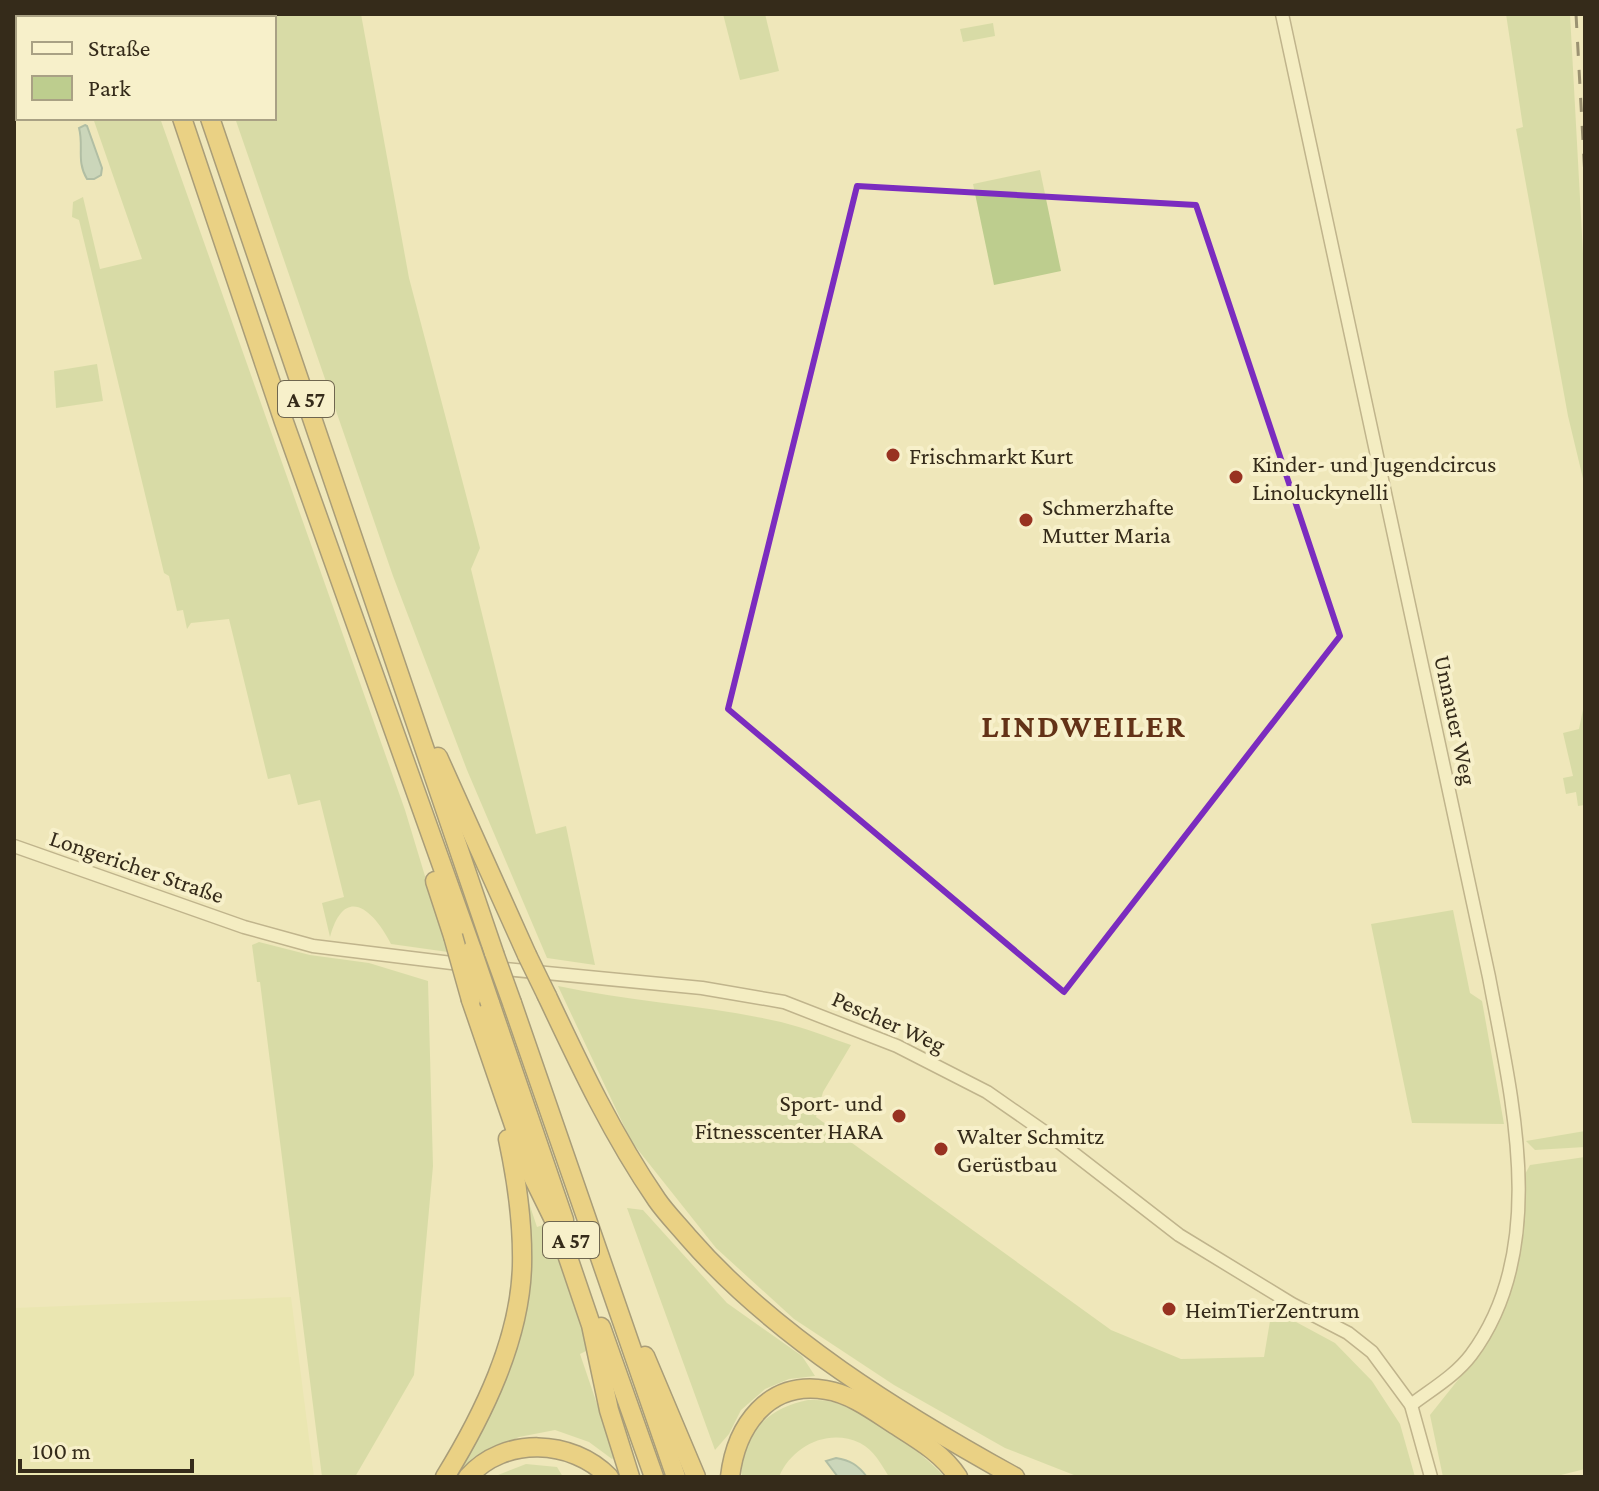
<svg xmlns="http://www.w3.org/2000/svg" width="1599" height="1491" viewBox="0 0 1599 1491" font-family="'Crimson Pro',serif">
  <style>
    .farmland { fill: #e5e4a7 }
    .green { fill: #bdcd8e }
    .water { fill: #9fc0bb; stroke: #678d89; stroke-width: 2 }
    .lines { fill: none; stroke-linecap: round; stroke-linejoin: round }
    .tertiary-casing { stroke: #877654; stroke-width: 15 }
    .motorway-casing { stroke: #544329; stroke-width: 21 }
    .tertiary { stroke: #faf3cd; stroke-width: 12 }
    .motorway { stroke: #e5b644; stroke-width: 18 }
    .rail { stroke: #352b1a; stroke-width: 3; stroke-dasharray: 14 14; stroke-linecap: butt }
    .motorway-bridge-casing { stroke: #544329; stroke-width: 21; stroke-linecap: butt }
    .motorway-bridge { stroke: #e5b644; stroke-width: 18 }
    .marked { fill: none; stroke: #7b2cbf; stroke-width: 6; stroke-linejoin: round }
    .poi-dot { fill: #983221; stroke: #f7f0ca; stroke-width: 3 }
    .labels { text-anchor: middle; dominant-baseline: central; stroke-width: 8; stroke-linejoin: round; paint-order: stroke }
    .shield { fill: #f7f0ca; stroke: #6f664f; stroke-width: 2 }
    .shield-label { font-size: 22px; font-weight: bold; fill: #352b1a }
    .poi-label { font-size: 24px; fill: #352b1a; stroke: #f7f0ca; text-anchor: start }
    .street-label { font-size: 24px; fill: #352b1a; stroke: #f7f0ca }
    .district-label { font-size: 32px; font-weight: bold; letter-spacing: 2px; fill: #633217; stroke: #f7f0ca }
  </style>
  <rect width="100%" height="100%" fill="#efe7ba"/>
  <!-- farmland -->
  <path class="farmland" d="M 291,1297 L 314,1477 L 14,1477 L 14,1308 Z"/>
  <!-- green -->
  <g class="green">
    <path d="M 201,14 L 361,14 L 409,278 L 480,548 L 471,569 L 536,834 L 566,826 L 595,965 L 547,958 L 467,770 L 393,576 L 235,118 L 274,118 L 274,18 L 202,18 Z"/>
    <path d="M 723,14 L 765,14 L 779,71 L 740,80 Z"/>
    <path d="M 1506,14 L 1570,14 L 1585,290 L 1585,487 L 1568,416 L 1516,129 L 1523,127 Z"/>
    <path d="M 993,23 L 995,36 L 963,42 L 960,29 Z"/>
    <path d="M 93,118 L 160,118 L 405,810 L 448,952 L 391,944 C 374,911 345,883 330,937 L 322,903 L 344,897 L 320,800 L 298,805 L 290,774 L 268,779 L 229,619 L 191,623 L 187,629 L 183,610 L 177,611 L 169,576 L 164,573 L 79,220 L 72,217 L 73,202 L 83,197 L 100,269 L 142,259 Z"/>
    <path d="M 1040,170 L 1061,271 L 994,285 L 973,184 Z"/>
    <path d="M 97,364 L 103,401 L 56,408 L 54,371 Z"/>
    <path d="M 1585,700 L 1585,805 L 1578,806 L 1576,792 L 1566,794 L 1563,778 L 1573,776 L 1563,733 L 1579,729 Z"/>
    <path d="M 1453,910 L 1470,993 L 1482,1001 L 1504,1124 L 1412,1123 L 1371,924 Z"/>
    <path d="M 259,942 L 310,955 L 369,963 L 428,981 L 433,1166 L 414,1375 L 355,1477 L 322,1477 L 260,982 L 257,982 L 252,945 Z"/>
    <path d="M 558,986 C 632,1002 707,1005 781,1022 C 805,1028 828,1037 851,1045 L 823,1092 L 816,1117 L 1111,1330 L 1181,1359 L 1264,1357 L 1272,1309 L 1335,1343 L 1372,1381 L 1400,1424 L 1415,1477 L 1079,1477 L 1005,1448 L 894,1385 L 794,1319 L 716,1248 L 631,1141 Z"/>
    <path d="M 1585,1131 L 1585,1147 L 1535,1150 L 1526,1141 Z"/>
    <path d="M 1585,1157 L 1585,1469 L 1553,1477 L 1443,1477 L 1430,1415 L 1473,1361 L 1502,1313 L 1522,1204 L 1524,1176 L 1530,1165 Z"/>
    <path d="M 524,1198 L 528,1200 L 537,1227 L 549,1223 L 590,1349 L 580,1354 L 615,1457 L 612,1459 L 589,1442 L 555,1430 L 519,1437 L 480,1455 L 458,1477 L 453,1477 L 505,1375 Z"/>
    <path d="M 627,1208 L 643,1210 L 727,1303 L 802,1356 L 815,1376 L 789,1379 L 765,1389 L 741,1410 L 729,1434 L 715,1450 Z"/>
    <path d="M 808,1400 C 816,1400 825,1400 833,1402 C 869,1414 919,1449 945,1477 L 889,1477 C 881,1464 874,1450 860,1443 C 828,1428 792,1446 779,1477 L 742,1477 C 737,1435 770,1407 808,1400 Z"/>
    <path d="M 526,1464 L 557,1467 L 563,1477 L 493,1477 Z"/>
  </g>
  <!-- water -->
  <g class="water">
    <path d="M 85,125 L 87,126 L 102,168 L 101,175 L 94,179 L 87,179 C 76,161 84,146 79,128 Z"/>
    <path d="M 836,1458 C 850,1460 858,1465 867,1477 L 838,1477 L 826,1461 Z"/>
  </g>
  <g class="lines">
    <!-- tertiary casing -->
    <g class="tertiary-casing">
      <g id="tertiary">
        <path d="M 1282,14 L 1489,977 C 1511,1095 1551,1248 1471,1355 C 1455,1376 1432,1389 1411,1405"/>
        <path d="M 14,846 L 244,927 L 313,946 L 468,965"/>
        <path d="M 494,968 L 702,988 L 784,1002 L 897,1046 L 987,1092 L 1059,1142 L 1179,1235 L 1292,1304 L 1348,1333 L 1372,1352 L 1411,1405 L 1431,1477"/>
      </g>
    </g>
    <!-- motorway casing -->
    <g class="motorway-casing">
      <g id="motorway">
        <path d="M 135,14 L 137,18"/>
        <path d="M 174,14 L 176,18"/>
        <path d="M 182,118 L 284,422 L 472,950"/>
        <path d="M 210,118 L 494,953"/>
        <path d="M 438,757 L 527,955"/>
        <path d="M 435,881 L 453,936"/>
        <path d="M 547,996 C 580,1066 613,1136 657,1200 C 666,1213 678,1225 688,1237 C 774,1336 901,1414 1015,1477"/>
        <path d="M 471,1000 L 529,1169 L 558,1228 L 591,1325 L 609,1410 L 630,1477"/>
        <path d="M 490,1003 L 564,1220"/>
        <path d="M 512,1003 L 676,1477"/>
        <path d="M 601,1327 L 654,1477"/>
        <path d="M 645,1356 L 696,1477"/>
        <path d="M 445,1477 C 483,1415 520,1340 522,1266 C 523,1223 517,1181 508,1139"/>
        <path d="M 468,1477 C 504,1436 572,1439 609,1477"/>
        <path d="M 730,1477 C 736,1426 768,1380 826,1390 C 852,1394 875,1412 897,1426 C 919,1440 943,1454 958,1477"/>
      </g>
    </g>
    <!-- tertiary -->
    <use href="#tertiary" class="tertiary"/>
    <!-- motorway -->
    <use href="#motorway" class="motorway"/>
    <!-- rail -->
    <path class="rail" d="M 1576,14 L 1585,177"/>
    <!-- motorway-bridge casing -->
    <g class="motorway-bridge-casing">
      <g id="motorway-bridge">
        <path d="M 453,936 L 471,1000"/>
        <path d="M 472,950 L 490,1003"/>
        <path d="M 494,953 L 512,1003"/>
        <path d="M 527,955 L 547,996"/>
      </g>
    </g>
    <!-- motorway-bridge -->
    <use href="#motorway-bridge" class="motorway-bridge"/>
  </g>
  <!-- marked area -->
  <path d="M0 0H1599V1491H0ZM 857,186 L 1196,205 L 1340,636 L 1064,992 L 728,709 Z" fill="#efe7ba" fill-opacity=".55" fill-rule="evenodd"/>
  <path class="marked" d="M 857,186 L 1196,205 L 1340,636 L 1064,992 L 728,709 Z"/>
  <!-- markers -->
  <g class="poi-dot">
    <circle cx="893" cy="455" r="8"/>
    <circle cx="1236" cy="477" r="8"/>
    <circle cx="1026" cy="520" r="8"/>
    <circle cx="899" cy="1116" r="8"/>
    <circle cx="941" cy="1149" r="8"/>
    <circle cx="1169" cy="1309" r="8"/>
  </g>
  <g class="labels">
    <!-- shield labels -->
    <g class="shield">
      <rect x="278" y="381" width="56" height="36" rx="6"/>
      <rect x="543" y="1222" width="56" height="36" rx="6"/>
    </g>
    <g class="shield-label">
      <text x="306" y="399">A 57</text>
      <text x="571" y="1240">A 57</text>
    </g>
    <!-- poi labels -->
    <g class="poi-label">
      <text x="909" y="455">Frischmarkt Kurt</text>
      <text x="1252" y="463">Kinder- und Jugendcircus<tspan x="1252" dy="28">Linoluckynelli</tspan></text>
      <text x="1042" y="506">Schmerzhafte<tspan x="1042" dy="28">Mutter Maria</tspan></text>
      <text x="883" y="1102" text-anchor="end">Sport- und<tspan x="883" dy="28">Fitnesscenter HARA</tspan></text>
      <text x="957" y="1135">Walter Schmitz<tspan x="957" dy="28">Gerüstbau</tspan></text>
      <text x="1185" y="1309">HeimTierZentrum</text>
    </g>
    <!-- street labels -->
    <g class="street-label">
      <text transform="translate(1456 720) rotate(78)">Unnauer Weg</text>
      <text transform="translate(137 866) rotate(19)">Longericher Straße</text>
      <text transform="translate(889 1021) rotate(24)">Pescher Weg</text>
    </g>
    <!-- district labels -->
    <g class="district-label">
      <text x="1084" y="726">LINDWEILER</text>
    </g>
  </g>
  <!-- border -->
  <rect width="1599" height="1491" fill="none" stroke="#352b1a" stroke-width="32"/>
  <!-- legend -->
  <rect x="16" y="16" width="260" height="104" fill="#f7f0ca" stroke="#a9a184" stroke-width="2"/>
  <rect x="32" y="42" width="40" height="12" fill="#faf3cd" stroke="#a9a184" stroke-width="2"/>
  <text x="88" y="56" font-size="24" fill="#352b1a">Straße</text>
  <rect x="32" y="76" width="40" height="24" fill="#bdcd8e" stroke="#a9a184" stroke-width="2"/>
  <text x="88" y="96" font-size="24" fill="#352b1a">Park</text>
  <!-- scale -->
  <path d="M20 1459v12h172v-12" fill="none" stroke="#352b1a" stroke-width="4"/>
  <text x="32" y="1459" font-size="24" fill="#352b1a" stroke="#f7f0ca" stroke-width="6" paint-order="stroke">100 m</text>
</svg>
